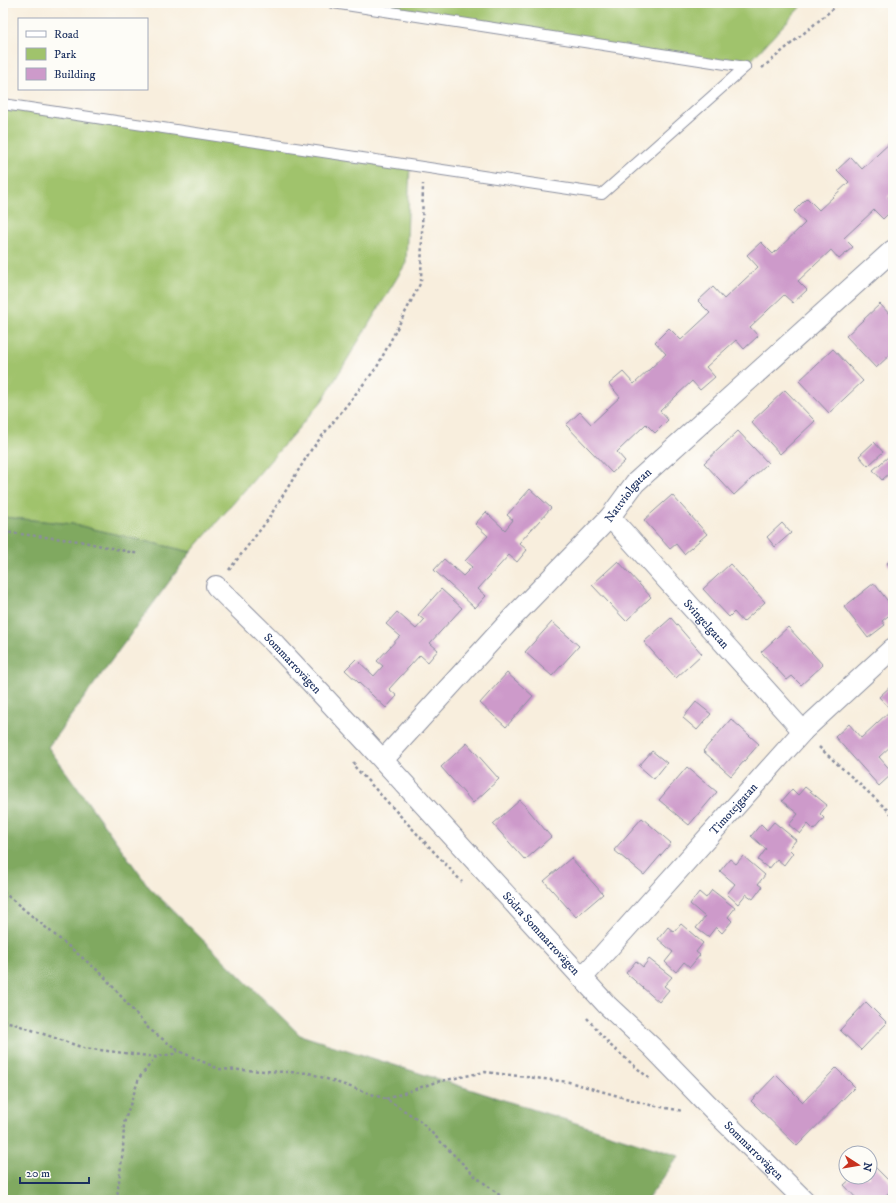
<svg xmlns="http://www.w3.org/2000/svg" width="896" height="1203" viewBox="0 0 896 1203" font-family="'IM FELL DW Pica',serif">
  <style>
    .green { fill: #a0c36c; stroke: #5e7965 }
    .forest { fill: #80a960; stroke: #4e6c5f }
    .building { fill: #cd9aca }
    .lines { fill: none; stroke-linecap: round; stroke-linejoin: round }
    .service-casing { stroke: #8a8e9e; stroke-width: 12 }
    .minor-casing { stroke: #8a8e9e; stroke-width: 22 }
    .path { stroke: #8a8e9e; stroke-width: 2.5; stroke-dasharray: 3 3; stroke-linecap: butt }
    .service { stroke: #fff; stroke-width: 10 }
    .minor { stroke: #fff; stroke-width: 20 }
    .labels { text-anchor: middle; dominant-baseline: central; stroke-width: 4; stroke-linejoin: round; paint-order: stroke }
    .street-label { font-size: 12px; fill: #1b2f5e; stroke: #fdfcf7 }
  </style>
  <rect width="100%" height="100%" fill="#fdfcf7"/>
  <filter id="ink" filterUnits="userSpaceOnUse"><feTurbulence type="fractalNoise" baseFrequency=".025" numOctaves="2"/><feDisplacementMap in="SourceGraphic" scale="8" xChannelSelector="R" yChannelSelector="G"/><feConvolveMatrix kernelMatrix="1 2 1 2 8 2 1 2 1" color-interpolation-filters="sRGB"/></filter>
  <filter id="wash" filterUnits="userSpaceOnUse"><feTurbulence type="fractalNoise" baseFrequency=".012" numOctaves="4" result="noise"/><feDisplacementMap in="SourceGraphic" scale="16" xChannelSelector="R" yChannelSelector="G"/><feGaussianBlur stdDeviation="0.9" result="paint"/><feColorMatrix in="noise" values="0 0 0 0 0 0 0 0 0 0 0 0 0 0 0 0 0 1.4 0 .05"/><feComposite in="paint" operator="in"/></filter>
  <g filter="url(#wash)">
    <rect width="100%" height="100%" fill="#f8eedd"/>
    <!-- green -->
    <g class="green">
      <path d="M 333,3 L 804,3 L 745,67 Z"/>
      <path d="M 3,104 L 410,165 L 406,263 L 322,401 L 191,552 L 72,524 L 3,517 Z"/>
    </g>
    <!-- forest -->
    <path class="forest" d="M 3,517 L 72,524 L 191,552 L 48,747 L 149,887 L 300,1035 L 679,1156 L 647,1200 L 3,1200 Z"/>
    <g id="blocks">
      <!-- building -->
      <g class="building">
        <path d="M 893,140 L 893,192 L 888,197 L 893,202 L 893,209 L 883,219 L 874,210 L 844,238 L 853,247 L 839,259 L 831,250 L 798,281 L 807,290 L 793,303 L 784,295 L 750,327 L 758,336 L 744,349 L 736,340 L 706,367 L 715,377 L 700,390 L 692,381 L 660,411 L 668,420 L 655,433 L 646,424 L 617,452 L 625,461 L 612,473 L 566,425 L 580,412 L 591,424 L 620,397 L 609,384 L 623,372 L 634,384 L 666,354 L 655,342 L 669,328 L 681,340 L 710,313 L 698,301 L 713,287 L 724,299 L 758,267 L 747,255 L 761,242 L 773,254 L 805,223 L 794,211 L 807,198 L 819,210 L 849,182 L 837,170 L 851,157 L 862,169 Z"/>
        <path d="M 880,304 L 893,318 L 893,352 L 876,368 L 846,336 Z"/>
        <path d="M 833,349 L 863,381 L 829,413 L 799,381 Z"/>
        <path d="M 785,390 L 815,421 L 780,454 L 751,422 Z"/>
        <path d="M 738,431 L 768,463 L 734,495 L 704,463 Z"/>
        <path d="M 874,442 L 883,452 L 868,466 L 859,456 Z"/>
        <path d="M 888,457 L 893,462 L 893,470 L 882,480 L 873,470 Z"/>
        <path d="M 530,489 L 551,508 L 519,543 L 527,550 L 517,562 L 509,555 L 478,589 L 486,596 L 475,608 L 434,570 L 444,559 L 463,576 L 472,567 L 465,561 L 488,536 L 475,524 L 486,512 L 505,530 L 513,520 L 507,515 Z"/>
        <path d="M 672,495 L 707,534 L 684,554 L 676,544 L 670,549 L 644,520 Z"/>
        <path d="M 782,523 L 791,533 L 775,547 L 767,537 Z"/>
        <path d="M 893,558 L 893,571 L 887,563 Z"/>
        <path d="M 618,561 L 651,597 L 626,621 L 592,585 Z"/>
        <path d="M 730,564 L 765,602 L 743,622 L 734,612 L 729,617 L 703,589 Z"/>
        <path d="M 874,583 L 893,608 L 893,612 L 882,621 L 885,625 L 868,638 L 844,607 Z"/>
        <path d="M 441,589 L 462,608 L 430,643 L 438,650 L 428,662 L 420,655 L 389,689 L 397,696 L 386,708 L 345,670 L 356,659 L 374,676 L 383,666 L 377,661 L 400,636 L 386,624 L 397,612 L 416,629 L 424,620 L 418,615 Z"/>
        <path d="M 671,618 L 702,654 L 676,678 L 644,642 Z"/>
        <path d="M 552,622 L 579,646 L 552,676 L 525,652 Z"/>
        <path d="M 788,627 L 823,665 L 801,685 L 792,676 L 787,680 L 761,652 Z"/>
        <path d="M 507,673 L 533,696 L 506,727 L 480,703 Z"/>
        <path d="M 893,684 L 893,744 L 879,757 L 893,773 L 879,786 L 835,737 L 849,724 L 861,738 L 891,710 L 879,697 Z"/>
        <path d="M 696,702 L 711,714 L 697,730 L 683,718 Z"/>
        <path d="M 731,719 L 759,744 L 731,776 L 703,751 Z"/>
        <path d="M 467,743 L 499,779 L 473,803 L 441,767 Z"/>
        <path d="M 652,751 L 667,763 L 654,779 L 639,766 Z"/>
        <path d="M 687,767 L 717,792 L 689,825 L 659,800 Z"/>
        <path d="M 805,787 L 827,805 L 820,814 L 824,818 L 814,830 L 808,824 L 800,834 L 789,825 L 798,814 L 782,801 L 792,789 L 798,795 Z"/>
        <path d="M 520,800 L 551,837 L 525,860 L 493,824 Z"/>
        <path d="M 642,818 L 671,843 L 644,875 L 614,850 Z"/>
        <path d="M 774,822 L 796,840 L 789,849 L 793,853 L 784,865 L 777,859 L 769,869 L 758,860 L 766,849 L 751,836 L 761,824 L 767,830 Z"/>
        <path d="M 743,856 L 765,875 L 758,884 L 762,887 L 753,899 L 746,894 L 738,904 L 727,894 L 735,884 L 720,871 L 730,859 L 736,864 Z"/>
        <path d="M 571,858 L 603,894 L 576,917 L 544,881 Z"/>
        <path d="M 712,890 L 735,908 L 728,917 L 732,921 L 722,933 L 716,927 L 708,937 L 696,928 L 705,917 L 690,904 L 699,892 L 706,898 Z"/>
        <path d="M 681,924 L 703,943 L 696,952 L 700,955 L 690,967 L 684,962 L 676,972 L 665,962 L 673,952 L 658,939 L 668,927 L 674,932 Z"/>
        <path d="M 649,959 L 672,977 L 664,986 L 669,990 L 659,1002 L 626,973 L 636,961 L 643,967 Z"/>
        <path d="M 866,1002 L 887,1023 L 861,1050 L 840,1030 Z"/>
        <path d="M 836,1068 L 855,1087 L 797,1146 L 751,1101 L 776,1075 L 803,1102 Z"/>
        <path d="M 870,1162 L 893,1185 L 893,1188 L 881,1200 L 858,1200 L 844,1185 L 853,1177 L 870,1177 Z"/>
      </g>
    </g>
  </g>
  <g filter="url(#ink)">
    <use href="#blocks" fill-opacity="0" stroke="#8a8e9e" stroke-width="1"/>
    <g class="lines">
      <!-- service casing -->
      <g class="service-casing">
        <g id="service">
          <path d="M 333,3 L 745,67"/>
          <path d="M 3,104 L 602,194 L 745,67"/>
        </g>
      </g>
      <!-- minor casing -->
      <g class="minor-casing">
        <g id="minor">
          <path id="s1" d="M 610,517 L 803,731"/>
          <path id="s2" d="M 216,586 L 275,644 L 368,744 L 607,1005 L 652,1047 L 721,1118 L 804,1200"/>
          <path id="s3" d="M 383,760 L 514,616 L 610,517 L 635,483 L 893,250"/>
          <path id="s4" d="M 582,978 L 803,731 L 893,648"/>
        </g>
      </g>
      <!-- path -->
      <g class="path">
        <path d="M 762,68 L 840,3"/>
        <path d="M 3,532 L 79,541 L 139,554"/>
        <path d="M 229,570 L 267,521 L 311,450 L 377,367 L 421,282 L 423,184"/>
        <path d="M 819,747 L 893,815"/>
        <path d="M 355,762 L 353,765 L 462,882"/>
        <path d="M 3,892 L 102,974 L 149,1029 L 179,1051 L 219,1069 L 309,1073 L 386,1099 L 419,1120 L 475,1176 L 506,1200"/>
        <path d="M 587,1018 L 610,1045 L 651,1080"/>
        <path d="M 3,1020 L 84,1048 L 156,1057 L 173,1054 L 178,1051"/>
        <path d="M 386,1099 L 436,1082 L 485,1072 L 569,1082 L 650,1105 L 683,1111"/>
        <path d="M 116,1200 L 117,1197 L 123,1150 L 124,1123 L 139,1078 L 156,1057"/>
      </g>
      <!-- service -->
      <use href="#service" class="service"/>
      <!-- minor -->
      <use href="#minor" class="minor"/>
    </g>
  </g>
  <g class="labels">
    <!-- street labels -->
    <g class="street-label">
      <text stroke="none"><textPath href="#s3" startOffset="361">Nattviolgatan</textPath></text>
      <text stroke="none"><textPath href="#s1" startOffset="144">Svingelgatan</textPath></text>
      <text stroke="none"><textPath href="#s2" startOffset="109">Sommarrovägen</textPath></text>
      <text stroke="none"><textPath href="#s4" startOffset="227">Timotejgatan</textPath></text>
      <text stroke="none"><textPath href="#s2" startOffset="476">Södra Sommarrovägen</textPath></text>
      <text stroke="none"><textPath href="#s2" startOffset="780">Sommarrovägen</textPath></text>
    </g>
  </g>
  <!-- margin -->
  <rect width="896" height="1203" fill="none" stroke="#fdfcf7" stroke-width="16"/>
  <!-- legend -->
  <rect x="18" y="18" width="130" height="72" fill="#fdfcf7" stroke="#a3aaba"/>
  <rect x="26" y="31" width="20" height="6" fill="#ffffff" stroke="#a3aaba"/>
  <text x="54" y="38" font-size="12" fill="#1b2f5e">Road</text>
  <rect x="26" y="48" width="20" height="12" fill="#a0c36c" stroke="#a3aaba"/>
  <text x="54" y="58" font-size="12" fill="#1b2f5e">Park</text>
  <rect x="26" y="68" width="20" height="12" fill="#cd9aca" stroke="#a3aaba"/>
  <text x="54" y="78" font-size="12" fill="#1b2f5e">Building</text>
  <!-- north arrow -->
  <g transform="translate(858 1165) rotate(102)"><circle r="19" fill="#fdfcf7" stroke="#a3aaba"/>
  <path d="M0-3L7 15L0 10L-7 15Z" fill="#c8321e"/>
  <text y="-6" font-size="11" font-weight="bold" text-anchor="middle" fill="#1b2f5e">N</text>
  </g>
  <!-- scale -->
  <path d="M20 1177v6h69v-6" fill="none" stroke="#1b2f5e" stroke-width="2"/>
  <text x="26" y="1177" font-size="12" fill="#1b2f5e" stroke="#fdfcf7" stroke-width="3" paint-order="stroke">20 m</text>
</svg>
